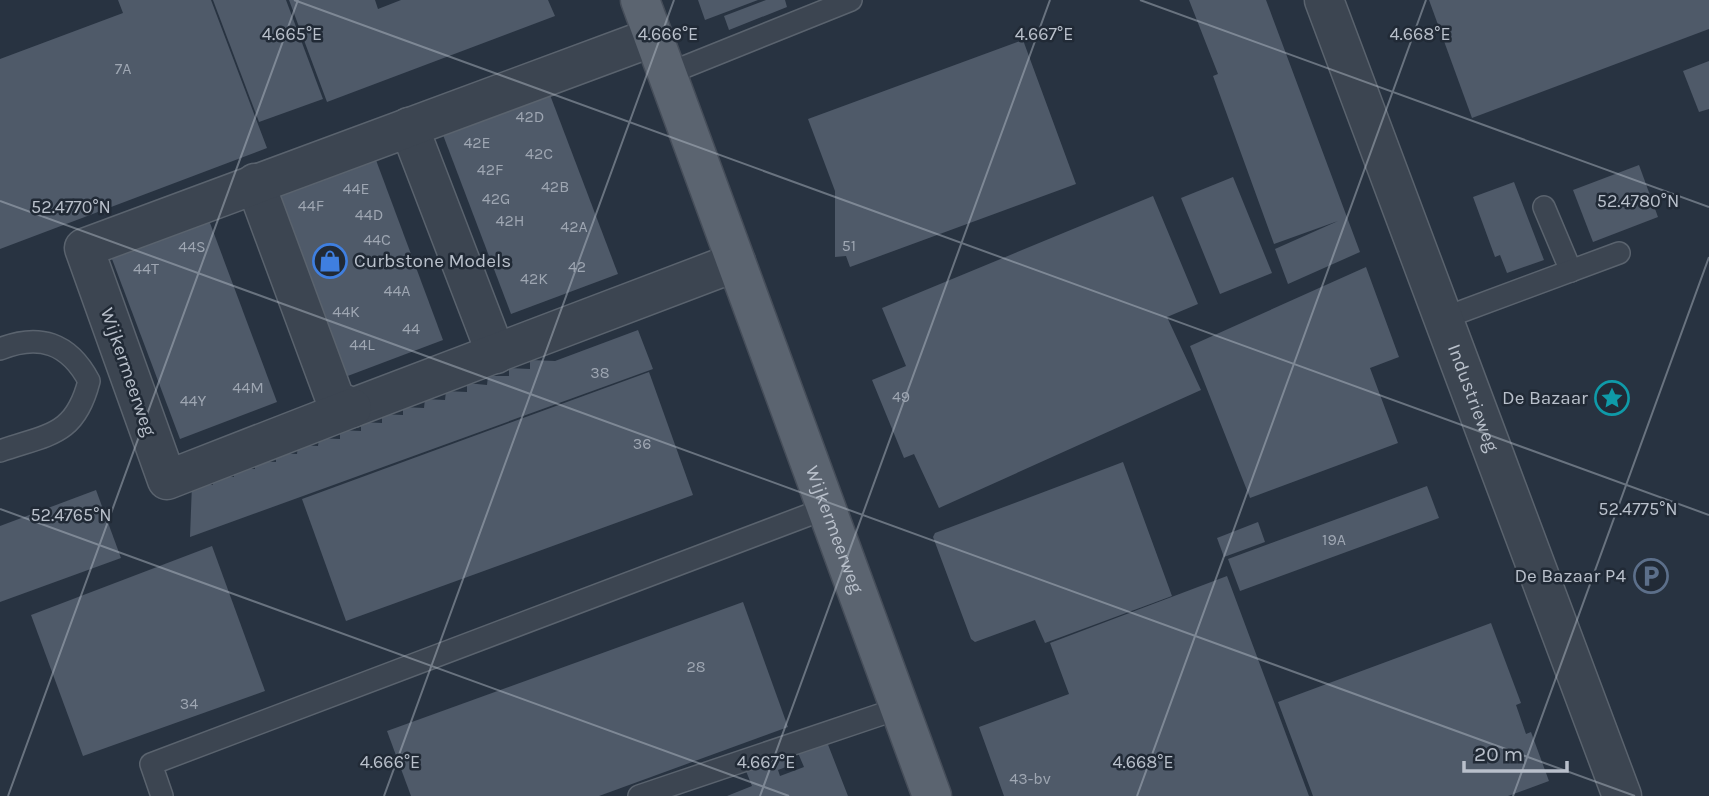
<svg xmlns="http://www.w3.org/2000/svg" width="1709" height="796" viewBox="0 0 1709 796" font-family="Karla,sans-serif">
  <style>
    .building { fill: #4f5a69 }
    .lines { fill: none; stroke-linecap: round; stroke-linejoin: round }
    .lane-casing { stroke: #5a636e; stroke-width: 24 }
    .street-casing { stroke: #5a636e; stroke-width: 41 }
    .primary-casing { stroke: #464e5a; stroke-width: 41 }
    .lane { stroke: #3c4551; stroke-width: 21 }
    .street { stroke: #3c4551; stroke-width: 38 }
    .primary { stroke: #5b6470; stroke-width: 38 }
    .ticks { fill: none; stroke: #b9c0cb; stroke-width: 2; stroke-opacity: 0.45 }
    .labels { text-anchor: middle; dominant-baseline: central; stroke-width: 5; stroke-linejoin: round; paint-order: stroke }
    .number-label { font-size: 16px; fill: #9ea6b2 }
    .poi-label { font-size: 19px; fill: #b9c0cb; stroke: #212a36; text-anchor: end }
    .street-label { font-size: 19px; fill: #b9c0cb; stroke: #212a36 }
    .ticks-label { font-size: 18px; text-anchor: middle; fill: #b9c0cb; stroke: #212a36; stroke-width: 5; stroke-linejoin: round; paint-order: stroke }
  </style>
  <rect width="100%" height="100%" fill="#283341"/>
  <!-- building -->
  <g class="building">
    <path d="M 118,0 L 211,0 L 267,148 L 0,249 L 0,59 L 123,13 Z"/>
    <path d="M 213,0 L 286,0 L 323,99 L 259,122 Z"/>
    <path d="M 289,0 L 375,0 L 378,9 L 401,0 L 548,0 L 555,16 L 327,102 Z"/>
    <path d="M 698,0 L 758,0 L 705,20 Z"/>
    <path d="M 766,0 L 785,0 L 787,7 L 729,30 L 724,16 Z"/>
    <path d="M 1189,0 L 1266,0 L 1360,252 L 1288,284 L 1275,249 L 1338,221 L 1274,244 L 1213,76 L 1218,74 Z"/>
    <path d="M 1429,0 L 1709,0 L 1709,29 L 1472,118 Z"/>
    <path d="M 1023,40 L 1076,184 L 850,267 L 846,256 L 835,257 L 835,191 L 808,119 Z"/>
    <path d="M 1709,61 L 1709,109 L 1699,112 L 1683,71 Z"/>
    <path d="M 547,87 L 618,274 L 511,314 L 440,127 Z"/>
    <path d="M 373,152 L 443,340 L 345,377 L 275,189 Z"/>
    <path d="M 1639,165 L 1658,217 L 1593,242 L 1573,190 Z"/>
    <path d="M 1233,177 L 1272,273 L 1220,294 L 1181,198 Z"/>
    <path d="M 1514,182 L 1544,260 L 1507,273 L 1500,255 L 1495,257 L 1473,197 Z"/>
    <path d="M 1153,196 L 1198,304 L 1167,317 L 1201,390 L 939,508 L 914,454 L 904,458 L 872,380 L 906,366 L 882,308 Z"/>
    <path d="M 207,215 L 277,402 L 180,439 L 109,251 Z"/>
    <path d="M 1366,267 L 1399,357 L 1370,368 L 1398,443 L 1250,498 L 1190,346 Z"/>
    <path d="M 638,330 L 653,369 L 190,537 L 192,484 L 213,485 L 213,476 L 234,477 L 234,469 L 255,469 L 255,461 L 276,462 L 276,453 L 297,454 L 298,445 L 318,446 L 319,438 L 340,439 L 340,430 L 361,431 L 361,422 L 382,423 L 382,414 L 403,415 L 403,407 L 424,408 L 425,399 L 445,400 L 446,391 L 467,392 L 467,383 L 487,385 L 488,376 L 509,376 L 509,368 L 530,369 L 530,360 L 555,361 Z"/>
    <path d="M 649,372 L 693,495 L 346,621 L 302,499 Z"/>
    <path d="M 1123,462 L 1172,596 L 1045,643 L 1035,620 L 975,642 L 971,639 L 933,537 L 935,533 Z"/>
    <path d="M 1427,486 L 1439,518 L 1240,591 L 1228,559 Z"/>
    <path d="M 96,490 L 121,558 L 0,602 L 0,526 Z"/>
    <path d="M 1258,522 L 1265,542 L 1224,557 L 1217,538 Z"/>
    <path d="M 212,546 L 265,691 L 83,756 L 31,615 Z"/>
    <path d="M 1227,576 L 1309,796 L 1004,796 L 979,727 L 1069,694 L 1050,643 Z"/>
    <path d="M 743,602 L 788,727 L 599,796 L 411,796 L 387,731 Z"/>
    <path d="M 1491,623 L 1521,703 L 1516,705 L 1526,734 L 1531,732 L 1549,781 L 1508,796 L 1313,796 L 1278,702 Z"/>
    <path d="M 827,742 L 848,796 L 727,796 L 752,786 L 746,771 L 793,754 L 796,763 L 778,770 L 780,776 L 804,767 L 798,753 Z"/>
  </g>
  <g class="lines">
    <!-- lane casing -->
    <g class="lane-casing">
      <g id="lane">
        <path d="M 667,74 L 851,0"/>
        <path d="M 1544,207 L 1571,271"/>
        <path d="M 1444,318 L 1619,253"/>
        <path d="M 0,349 C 39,333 69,343 89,381 C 75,436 49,434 0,451"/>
        <path d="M 162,796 L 151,764 L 827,508"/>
        <path d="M 639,796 L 900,708"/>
      </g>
    </g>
    <!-- street casing -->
    <g class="street-casing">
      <g id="street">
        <path id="s1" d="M 1324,0 L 1622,796"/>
        <path d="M 409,127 L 496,354"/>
        <path d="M 255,183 L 335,399 L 352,408 L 736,262"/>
        <path d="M 352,408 L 167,480 L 84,248 L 653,37"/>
      </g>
    </g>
    <!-- primary casing -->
    <g class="primary-casing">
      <g id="primary">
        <path id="s2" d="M 640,0 L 932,796"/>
      </g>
    </g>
    <!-- lane -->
    <use href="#lane" class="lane"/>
    <!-- street -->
    <use href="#street" class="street"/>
    <!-- primary -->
    <use href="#primary" class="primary"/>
  </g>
  <!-- ticks -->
  <path class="ticks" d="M 294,0 L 1709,515M 1140,0 L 1709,207M 0,201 L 1635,796M 0,509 L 789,796M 8,796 L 298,0M 384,796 L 674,0M 760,796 L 1050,0M 1137,796 L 1426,0M 1513,796 L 1709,257"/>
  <!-- icons -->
  <defs>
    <g id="shop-ring" transform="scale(1.75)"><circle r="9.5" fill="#212a36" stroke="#3f7fe0" stroke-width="1.5"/><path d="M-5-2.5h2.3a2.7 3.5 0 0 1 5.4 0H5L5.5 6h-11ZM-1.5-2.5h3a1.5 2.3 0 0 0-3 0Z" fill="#3f7fe0"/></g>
    <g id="sight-ring" transform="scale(1.75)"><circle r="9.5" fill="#212a36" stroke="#0f9aa8" stroke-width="1.5"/><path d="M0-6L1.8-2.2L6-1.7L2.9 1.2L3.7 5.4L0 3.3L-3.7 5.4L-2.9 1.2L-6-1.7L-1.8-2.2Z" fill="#0f9aa8"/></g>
    <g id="parking-ring" transform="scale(1.75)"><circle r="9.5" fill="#212a36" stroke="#5c6f8a" stroke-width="1.5"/><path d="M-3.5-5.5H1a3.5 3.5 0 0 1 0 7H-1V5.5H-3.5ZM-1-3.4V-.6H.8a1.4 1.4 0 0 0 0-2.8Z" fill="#5c6f8a"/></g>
  </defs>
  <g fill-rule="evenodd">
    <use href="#shop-ring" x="330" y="261"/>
    <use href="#sight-ring" x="1612" y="398"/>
    <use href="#parking-ring" x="1651" y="576"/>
  </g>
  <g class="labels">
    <!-- number labels -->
    <g class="number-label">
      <text x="123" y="68">7A</text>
      <text x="530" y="116">42D</text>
      <text x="477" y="142">42E</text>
      <text x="539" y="153">42C</text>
      <text x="490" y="169">42F</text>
      <text x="555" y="186">42B</text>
      <text x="356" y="188">44E</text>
      <text x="496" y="198">42G</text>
      <text x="311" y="205">44F</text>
      <text x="369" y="214">44D</text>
      <text x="510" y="220">42H</text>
      <text x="574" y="226">42A</text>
      <text x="377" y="239">44C</text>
      <text x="849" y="245">51</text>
      <text x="192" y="246">44S</text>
      <text x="577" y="266">42</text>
      <text x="146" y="268">44T</text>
      <text x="534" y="278">42K</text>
      <text x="397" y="290">44A</text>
      <text x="346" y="311">44K</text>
      <text x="411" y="328">44</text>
      <text x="362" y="344">44L</text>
      <text x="600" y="372">38</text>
      <text x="248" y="387">44M</text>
      <text x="901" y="396">49</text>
      <text x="193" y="400">44Y</text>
      <text x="642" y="443">36</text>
      <text x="1334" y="539">19A</text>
      <text x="696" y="666">28</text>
      <text x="189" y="703">34</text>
      <text x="1030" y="778">43-bv</text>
    </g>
    <!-- poi labels -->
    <g class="poi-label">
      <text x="354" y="261" text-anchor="start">Curbstone Models</text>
      <text x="1588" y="398">De Bazaar</text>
      <text x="1626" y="576">De Bazaar P4</text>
    </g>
    <!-- street labels -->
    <g class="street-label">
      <text transform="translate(128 372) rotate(71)">Wijkermeerweg</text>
      <text stroke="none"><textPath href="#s1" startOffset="425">Industrieweg</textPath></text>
      <text stroke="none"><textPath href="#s2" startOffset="564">Wijkermeerweg</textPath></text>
    </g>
  </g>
  <g class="ticks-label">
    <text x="292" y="40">4.665°E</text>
    <text x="668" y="40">4.666°E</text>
    <text x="1044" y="40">4.667°E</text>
    <text x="1420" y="40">4.668°E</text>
    <text x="1638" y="207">52.4780°N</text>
    <text x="71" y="213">52.4770°N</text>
    <text x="1638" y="515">52.4775°N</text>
    <text x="71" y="521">52.4765°N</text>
    <text x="390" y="768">4.666°E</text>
    <text x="766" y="768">4.667°E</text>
    <text x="1143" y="768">4.668°E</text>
  </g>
  <!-- scale -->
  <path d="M1464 761v10h103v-10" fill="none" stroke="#b9c0cb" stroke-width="3.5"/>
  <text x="1474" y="761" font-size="21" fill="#b9c0cb" stroke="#212a36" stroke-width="5" paint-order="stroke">20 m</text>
</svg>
